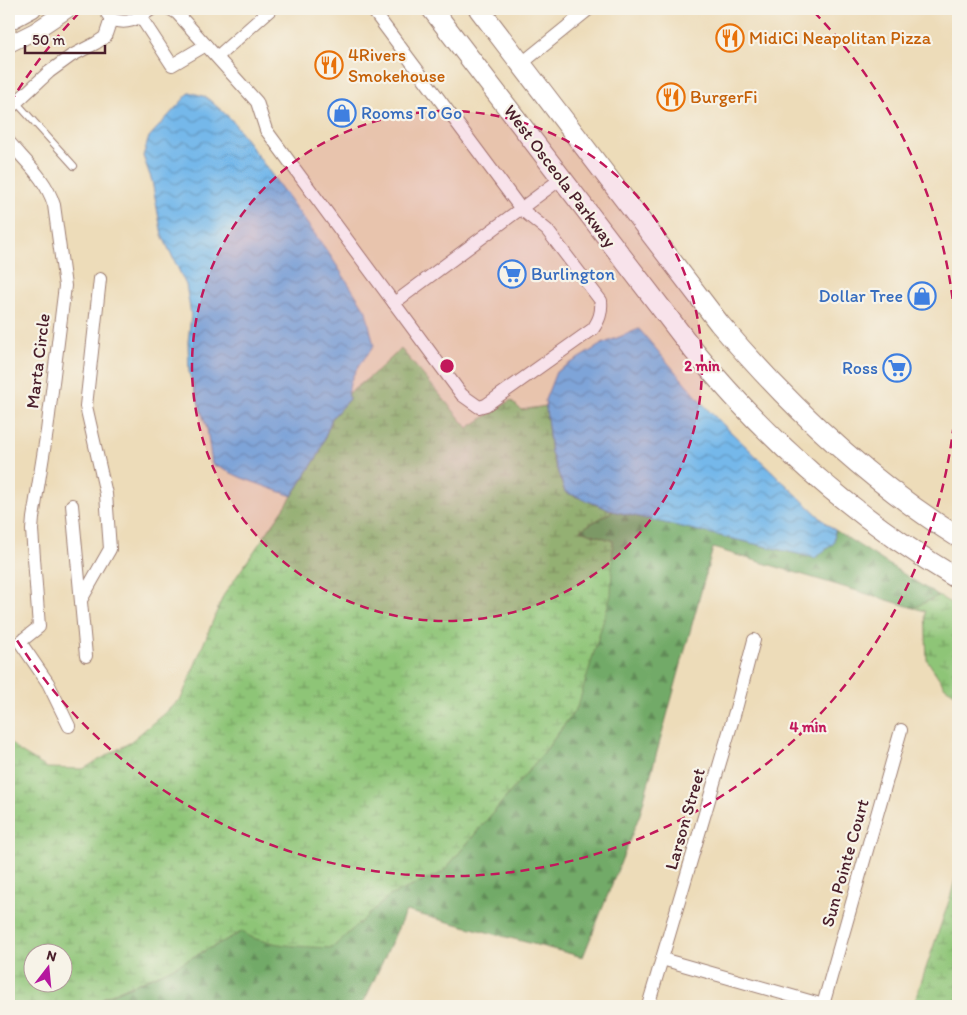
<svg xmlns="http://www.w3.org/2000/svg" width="967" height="1015" viewBox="0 0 967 1015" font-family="Itim,sans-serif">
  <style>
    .forest { fill: url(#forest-firs); stroke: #5e644a }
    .wetland { fill: url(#wetland-marsh); stroke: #6c7251; fill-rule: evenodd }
    .water { fill: url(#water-waves); stroke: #606c8a }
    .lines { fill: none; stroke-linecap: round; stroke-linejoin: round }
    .service-casing { stroke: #9c7e72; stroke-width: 8 }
    .minor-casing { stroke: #9c7e72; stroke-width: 14 }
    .tertiary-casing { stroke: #9c7e72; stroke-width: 18 }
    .primary-casing { stroke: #9c7e72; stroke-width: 22 }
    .service { stroke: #fff; stroke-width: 6 }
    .minor { stroke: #fff; stroke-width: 12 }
    .tertiary { stroke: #fff; stroke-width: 16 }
    .primary { stroke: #fff; stroke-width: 20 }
    .ring { fill: none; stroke: #c2185b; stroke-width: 2.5; stroke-dasharray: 9 6 }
    .labels { text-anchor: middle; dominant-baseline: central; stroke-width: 4.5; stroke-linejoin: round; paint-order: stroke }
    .food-label { font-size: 18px; fill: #c56008; stroke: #f7f3e8; text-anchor: start }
    .shop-label { font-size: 18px; fill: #366cbe; stroke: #f7f3e8; text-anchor: start }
    .street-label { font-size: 18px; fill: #4a1f2b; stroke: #f7f3e8 }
    .centre { fill: #c2185b; stroke: #f7f3e8; stroke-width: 2.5 }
    .ring-label { font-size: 15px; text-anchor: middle; font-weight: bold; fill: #c2185b; stroke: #f7f3e8; stroke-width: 4.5; stroke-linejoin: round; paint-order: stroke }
  </style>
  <defs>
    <pattern id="forest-firs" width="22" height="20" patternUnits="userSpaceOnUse" patternTransform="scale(1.25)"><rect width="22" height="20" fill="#72aa68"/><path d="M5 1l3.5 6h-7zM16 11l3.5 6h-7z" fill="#608a56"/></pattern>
    <pattern id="wetland-marsh" width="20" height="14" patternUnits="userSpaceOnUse" patternTransform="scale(1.25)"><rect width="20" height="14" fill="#8ec577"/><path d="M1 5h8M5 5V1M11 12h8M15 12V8" fill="none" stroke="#769f62"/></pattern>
    <pattern id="water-waves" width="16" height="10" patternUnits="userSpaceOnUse" patternTransform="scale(1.25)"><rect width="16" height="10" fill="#75b8ea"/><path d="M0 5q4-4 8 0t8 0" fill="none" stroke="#6295be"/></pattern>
  </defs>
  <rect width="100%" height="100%" fill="#f7f3e8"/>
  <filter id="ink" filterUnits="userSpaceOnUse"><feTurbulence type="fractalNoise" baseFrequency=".02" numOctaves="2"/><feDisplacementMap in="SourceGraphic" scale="10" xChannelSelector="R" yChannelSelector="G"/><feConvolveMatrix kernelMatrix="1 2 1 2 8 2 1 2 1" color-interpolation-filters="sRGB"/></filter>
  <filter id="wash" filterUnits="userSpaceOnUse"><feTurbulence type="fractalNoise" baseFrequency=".0096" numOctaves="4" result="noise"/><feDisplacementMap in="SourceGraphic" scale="20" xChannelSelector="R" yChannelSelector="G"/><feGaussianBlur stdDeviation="1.12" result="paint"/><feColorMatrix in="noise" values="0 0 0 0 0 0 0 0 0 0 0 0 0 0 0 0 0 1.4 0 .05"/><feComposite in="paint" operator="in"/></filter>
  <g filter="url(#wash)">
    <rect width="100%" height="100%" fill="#eddcb9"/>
    <!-- forest -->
    <path class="forest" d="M 613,511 L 815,558 L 834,543 L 835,530 L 938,596 L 914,608 L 713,548 L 640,814 L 583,957 L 406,911 L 362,1006 L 97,1006 L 104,998 L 166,971 L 243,931 L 332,948 L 389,896 L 442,873 L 545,751 L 578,706 L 613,541 L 579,530 Z"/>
    <!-- wetland -->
    <g class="wetland">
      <path d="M 401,349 L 468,428 L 511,400 L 521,410 L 546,406 L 551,453 L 565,492 L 613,511 L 580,530 L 613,541 L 611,595 L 578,706 L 545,751 L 442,873 L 389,896 L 332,948 C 313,947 254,946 243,931 L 166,971 L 104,997 L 97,1006 L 9,1006 L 9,741 L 19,751 L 47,768 L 83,769 L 129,743 L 181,699 L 223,596 L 289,501 L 319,454 L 332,418 L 349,399 L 348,394 L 376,372 ZM 32,952 L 62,952 L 62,982 L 32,982 Z"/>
      <path d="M 938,596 L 958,607 L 958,695 L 945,687 L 927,660 L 925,611 L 914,608 Z"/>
      <path d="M 958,869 L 958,1006 L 913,1006 L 950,898 Z"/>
    </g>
    <!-- water -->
    <g class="water">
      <path d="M 190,92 L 206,97 L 231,119 L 330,255 L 366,311 L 374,346 C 362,362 346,378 349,399 L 332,418 L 319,454 L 292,496 L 242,478 L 212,464 L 207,429 L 189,373 L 188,342 L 191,315 L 186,285 L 162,235 L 152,181 L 143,156 L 149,137 Z"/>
      <path d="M 639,329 L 710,412 L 826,523 L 835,530 L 834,543 L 815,558 L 613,511 L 565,492 L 551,453 L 545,400 L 556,372 L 602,344 Z"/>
    </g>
  </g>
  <g filter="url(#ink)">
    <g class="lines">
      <!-- service casing -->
      <g class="service-casing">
        <path id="service" d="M 17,103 L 74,166"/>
      </g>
      <!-- minor casing -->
      <g class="minor-casing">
        <g id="minor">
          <path d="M 104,9 L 111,19"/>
          <path d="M 170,9 L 177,13 L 257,102 L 266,130 L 462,395 L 479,407 L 486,405 L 593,329 C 599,320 602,313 601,301 L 547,230 L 521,209 L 372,9"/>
          <path d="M 140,16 L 172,65 L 206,45"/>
          <path d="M 111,19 C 128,26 138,18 152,9"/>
          <path d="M 217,57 L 271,9"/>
          <path d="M 521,64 L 589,9"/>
          <path d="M 9,109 L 49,72 L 71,56 L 96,43 L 105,37 L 111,19"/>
          <path d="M 9,142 C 26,162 46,179 54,205 L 65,286 L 47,431 L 33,518 L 32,530 L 39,627 L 20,642 L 48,683 L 69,726"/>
          <path d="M 394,303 L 562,178"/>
          <path d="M 72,505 L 86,656"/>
          <path d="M 81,600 L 110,549 L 106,494 L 86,406 L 100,279"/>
          <path d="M 662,959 L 827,1006"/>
          <path d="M 823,1005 L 901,730"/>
          <path d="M 648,1006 L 737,705 L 754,640"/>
        </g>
      </g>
      <!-- tertiary casing -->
      <g class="tertiary-casing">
        <g id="tertiary">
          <path d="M 9,22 L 33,9"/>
          <path d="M 9,44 L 35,31 L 68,9"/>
        </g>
      </g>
      <!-- primary casing -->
      <g class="primary-casing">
        <g id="primary">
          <path d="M 432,9 L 694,351 C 769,442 857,519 958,579"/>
          <path d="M 479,9 L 719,323 C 789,406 866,479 958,537"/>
        </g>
      </g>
      <!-- service -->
      <use href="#service" class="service"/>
      <!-- minor -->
      <use href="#minor" class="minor"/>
      <!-- tertiary -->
      <use href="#tertiary" class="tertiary"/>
      <!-- primary -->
      <use href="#primary" class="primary"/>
    </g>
  </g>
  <!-- distance rings -->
  <circle cx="447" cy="366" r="255" fill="#c2185b" fill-opacity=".12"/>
  <g class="ring">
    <circle cx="447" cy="366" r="255"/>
    <path d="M10 103A510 510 0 0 1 80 12M814 12A510 510 0 1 1 10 629"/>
  </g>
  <!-- icons -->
  <defs>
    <g id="restaurant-ring" transform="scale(1.4375)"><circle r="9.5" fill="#f7f3e8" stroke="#e8710a" stroke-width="1.5"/><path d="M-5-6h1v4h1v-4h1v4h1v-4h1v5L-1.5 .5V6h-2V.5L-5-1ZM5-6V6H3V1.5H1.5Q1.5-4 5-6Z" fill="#e8710a"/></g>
    <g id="shop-ring" transform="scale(1.4375)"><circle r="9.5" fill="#f7f3e8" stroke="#3f7fe0" stroke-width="1.5"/><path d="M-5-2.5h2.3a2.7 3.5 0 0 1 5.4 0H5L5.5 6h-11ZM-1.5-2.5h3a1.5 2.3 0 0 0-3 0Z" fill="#3f7fe0"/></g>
    <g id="supermarket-ring" transform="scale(1.4375)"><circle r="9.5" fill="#f7f3e8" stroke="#3f7fe0" stroke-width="1.5"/><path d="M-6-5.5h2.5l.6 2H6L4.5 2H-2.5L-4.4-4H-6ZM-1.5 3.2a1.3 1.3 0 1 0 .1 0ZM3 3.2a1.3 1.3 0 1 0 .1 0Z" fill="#3f7fe0"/></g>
  </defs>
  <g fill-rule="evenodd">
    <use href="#restaurant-ring" x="730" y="38"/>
    <use href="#restaurant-ring" x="329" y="65"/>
    <use href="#restaurant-ring" x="671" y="97"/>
    <use href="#shop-ring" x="342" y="113"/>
    <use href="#supermarket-ring" x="512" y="274"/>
    <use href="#shop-ring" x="922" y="296"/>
    <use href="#supermarket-ring" x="897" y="368"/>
  </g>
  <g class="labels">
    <!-- food labels -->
    <g class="food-label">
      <text x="749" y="38">MidiCi Neapolitan Pizza</text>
      <text x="348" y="55">4Rivers<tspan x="348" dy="21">Smokehouse</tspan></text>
      <text x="690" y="97">BurgerFi</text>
    </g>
    <!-- shop labels -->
    <g class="shop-label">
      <text x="361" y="113">Rooms To Go</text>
      <text x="531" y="274">Burlington</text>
      <text x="903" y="296" text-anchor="end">Dollar Tree</text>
      <text x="878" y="368" text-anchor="end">Ross</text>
    </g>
    <!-- street labels -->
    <g class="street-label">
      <text transform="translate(560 176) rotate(53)">West Osceola Parkway</text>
      <text transform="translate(38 361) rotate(-83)">Marta Circle</text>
      <text transform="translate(685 819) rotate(-74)">Larson Street</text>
      <text transform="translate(845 863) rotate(-74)">Sun Pointe Court</text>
    </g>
  </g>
  <circle cx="447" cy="366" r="8" class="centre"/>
  <g class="ring-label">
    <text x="702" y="371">2 min</text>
    <text x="808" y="732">4 min</text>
  </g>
  <!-- margin -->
  <rect width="967" height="1015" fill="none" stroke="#f7f3e8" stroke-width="30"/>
  <!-- north arrow -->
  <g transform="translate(48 968) rotate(16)"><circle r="24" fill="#f7f3e8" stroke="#b29e9c"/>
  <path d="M0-4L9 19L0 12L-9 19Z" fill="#b5179e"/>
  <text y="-8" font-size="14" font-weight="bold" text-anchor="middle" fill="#4a1f2b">N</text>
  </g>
  <!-- scale -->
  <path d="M25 45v8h80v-8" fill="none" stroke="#4a1f2b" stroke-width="2.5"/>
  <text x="32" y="45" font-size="15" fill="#4a1f2b" stroke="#f7f3e8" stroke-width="4" paint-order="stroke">50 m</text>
</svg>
